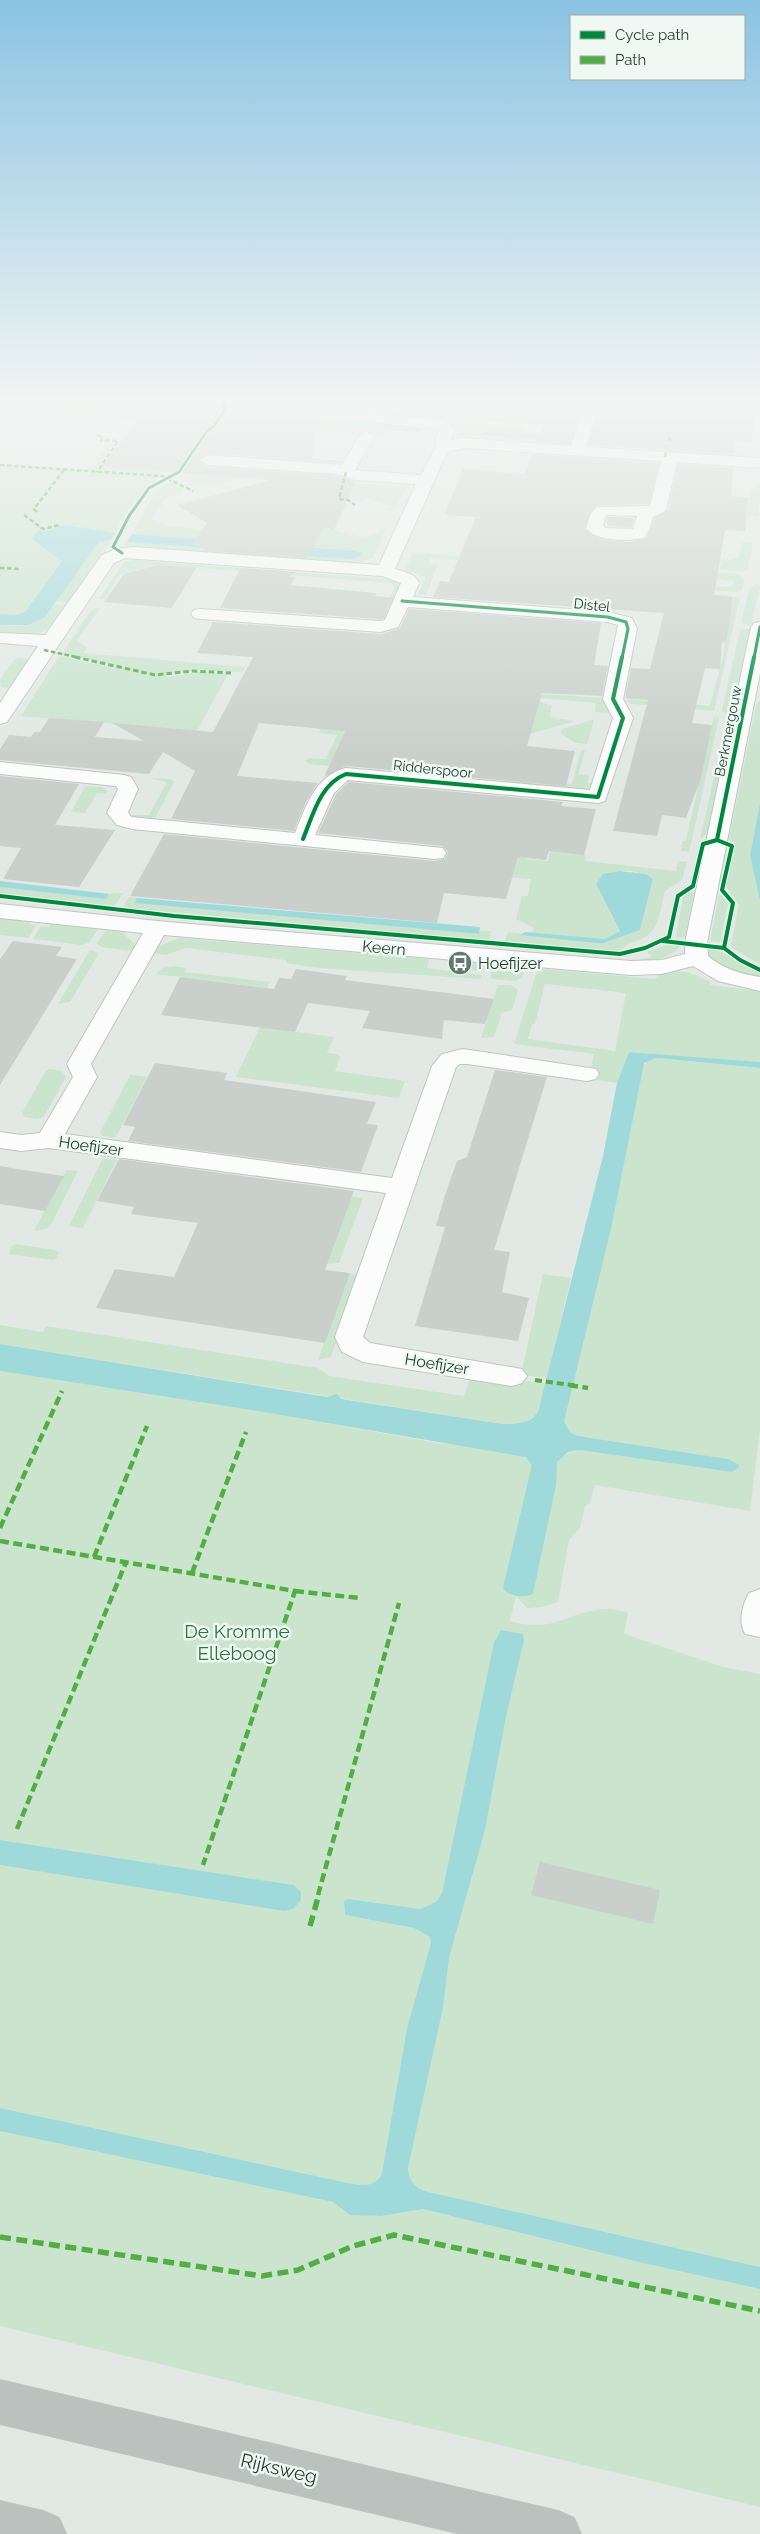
<svg xmlns="http://www.w3.org/2000/svg" width="760" height="2534" viewBox="0 0 760 2534" font-family="Raleway,sans-serif">
  <style>
    .green { fill: #cae4ce; fill-rule: evenodd }
    .water { fill: #9fd9da }
    .building { fill: #c9d0cc }
    .lines { fill: none; stroke-linecap: round; stroke-linejoin: round }
    .minor-casing { stroke: #bfc6c2; stroke-width: 2 }
    .highway-casing { stroke: #bbc5c1; stroke-width: 2 }
    .minor { fill: #fbfcfb; fill-rule: evenodd }
    .highway { fill: #b9c2bf; fill-rule: evenodd }
    .quiet-far4 { stroke: #52ad45; stroke-width: 2.5; stroke-dasharray: 4.5 2.5; stroke-linecap: butt }
    .quiet-far3 { stroke: #52ad45; stroke-width: 3; stroke-dasharray: 5.5 3; stroke-linecap: butt }
    .quiet-far2 { stroke: #52ad45; stroke-width: 4; stroke-dasharray: 7 4; stroke-linecap: butt }
    .quiet-far1 { stroke: #52ad45; stroke-width: 4.5; stroke-dasharray: 9 4.5; stroke-linecap: butt }
    .quiet { stroke: #52ad45; stroke-width: 5.5; stroke-dasharray: 11 5.5; stroke-linecap: butt }
    .cycleway-far1-casing { stroke: #f0f8f3; stroke-width: 5 }
    .cycleway-casing { stroke: #f0f8f3; stroke-width: 6 }
    .cycleway-far1 { stroke: #00873e; stroke-width: 3 }
    .cycleway { stroke: #00873e; stroke-width: 4 }
    .labels { text-anchor: middle; dominant-baseline: central; stroke-width: 5; stroke-linejoin: round; paint-order: stroke }
    .far-street-label { font-size: 14px; fill: #1f3d31; stroke: #f0f8f3 }
    .street-label { font-size: 16px; fill: #1f3d31; stroke: #f0f8f3 }
    .poi-label { font-size: 16px; fill: #1f3d31; stroke: #f0f8f3; text-anchor: start }
    .near-park-label { font-size: 19px; fill: #26773c; stroke: #f0f8f3 }
    .near-street-label { font-size: 19px; fill: #1f3d31; stroke: #f0f8f3 }
  </style>
  <rect width="100%" height="100%" fill="#e2e9e5"/>
  <!-- green -->
  <g class="green">
    <path d="M 89,400 L 161,400 L 218,413 L 78,403 Z"/>
    <path d="M 0,404 L 214,419 L 207,424 L 0,410 Z"/>
    <path d="M 228,419 L 384,430 L 381,436 L 227,425 Z"/>
    <path d="M 463,423 L 524,427 L 523,431 L 551,433 L 548,435 L 481,432 L 481,436 L 483,437 L 544,441 L 558,433 L 576,434 L 570,446 L 455,439 Z"/>
    <path d="M 106,447 L 110,450 L 96,471 L 100,471 L 102,468 L 165,472 L 146,487 L 123,518 L 115,534 L 83,532 L 22,616 L 0,614 L 0,464 L 89,470 Z"/>
    <path d="M 197,462 L 207,464 L 204,467 L 249,471 L 252,467 L 326,471 L 335,476 L 241,478 L 214,485 L 191,485 L 179,478 L 189,473 Z"/>
    <path d="M 171,482 L 183,488 L 182,492 L 166,498 L 152,519 L 167,526 L 221,531 L 314,524 L 363,538 L 380,533 L 379,531 L 386,528 L 373,558 L 352,565 L 123,547 L 127,542 L 351,559 L 362,554 L 354,551 L 132,534 C 144,517 149,491 171,482 Z"/>
    <path d="M 345,483 L 406,487 L 394,512 L 387,510 L 391,506 L 367,499 L 361,502 L 341,496 Z"/>
    <path d="M 757,484 L 760,484 L 759,516 L 746,515 L 751,489 L 757,489 Z"/>
    <path d="M 111,540 L 68,603 L 56,601 L 99,542 Z"/>
    <path d="M 743,542 L 753,543 L 747,571 L 719,570 L 722,562 L 683,556 L 729,560 L 739,557 Z"/>
    <path d="M 413,553 L 739,574 L 745,579 L 742,590 L 736,592 L 654,586 L 648,611 L 645,612 L 651,581 L 726,587 L 733,586 L 735,582 L 703,577 L 430,558 L 430,564 L 438,564 L 426,595 L 418,594 L 425,580 L 424,576 L 405,570 Z"/>
    <path d="M 135,560 L 386,579 L 401,584 L 386,619 L 370,622 L 382,617 L 395,586 L 391,583 L 157,565 L 121,574 L 104,599 L 99,599 L 124,562 Z"/>
    <path d="M 755,584 L 760,585 L 760,587 L 751,626 L 741,623 L 749,589 Z"/>
    <path d="M 660,589 L 740,597 L 714,711 L 632,704 L 627,702 L 628,699 L 710,706 L 723,657 L 734,597 L 659,592 Z"/>
    <path d="M 54,605 L 66,605 C 43,640 40,636 0,634 L 0,625 C 25,627 38,626 54,605 Z"/>
    <path d="M 97,608 L 100,608 L 77,640 L 87,648 L 83,653 L 245,667 L 244,671 L 238,672 L 201,670 L 165,674 L 167,677 L 199,672 L 228,674 L 187,749 L 187,730 L 21,716 L 59,656 L 113,668 L 117,666 L 62,654 L 91,610 Z"/>
    <path d="M 744,629 L 751,629 L 749,637 L 707,834 L 700,839 L 728,715 L 722,711 L 740,630 Z"/>
    <path d="M 20,658 L 29,659 L 9,688 L 1,687 L 0,680 L 14,660 Z"/>
    <path d="M 255,674 L 602,698 L 612,713 L 595,712 L 596,703 Z"/>
    <path d="M 760,700 L 760,803 L 750,855 L 760,901 L 760,964 L 732,948 L 731,945 L 739,905 L 726,886 L 735,843 L 729,839 L 756,705 Z"/>
    <path d="M 539,701 L 552,706 L 549,717 L 575,721 L 530,734 Z"/>
    <path d="M 714,716 L 719,718 L 689,852 L 681,851 L 683,841 L 686,841 Z"/>
    <path d="M 592,720 L 594,720 L 587,744 L 576,743 L 560,733 L 562,729 Z"/>
    <path d="M 322,725 L 347,725 L 329,766 L 309,764 L 306,761 L 309,758 L 326,759 L 337,735 L 319,733 Z"/>
    <path d="M 581,750 L 585,750 L 578,774 L 589,776 L 587,783 L 593,783 L 589,788 L 581,790 L 507,782 L 508,778 L 572,784 Z"/>
    <path d="M 150,778 L 171,779 L 174,782 L 154,820 L 133,817 L 131,815 L 149,815 L 167,782 Z"/>
    <path d="M 89,786 L 101,787 L 108,791 L 106,794 L 97,793 L 85,813 L 71,812 L 85,787 Z"/>
    <path d="M 529,849 L 526,859 L 548,861 L 550,851 L 586,855 L 585,861 L 676,871 L 678,861 L 687,862 L 682,880 L 665,891 C 660,910 660,932 640,940 C 632,943 626,944 619,951 L 505,941 L 508,932 L 596,943 L 604,943 L 640,930 L 641,927 L 653,879 C 645,872 623,869 613,872 C 607,874 601,880 596,884 L 620,932 L 605,939 L 533,933 L 534,928 L 516,919 L 522,896 L 528,896 L 531,879 L 489,876 Z"/>
    <path d="M 0,887 L 106,899 L 109,894 L 123,893 L 117,903 L 113,906 L 0,893 Z"/>
    <path d="M 690,892 L 694,893 L 685,937 L 676,937 L 683,897 Z"/>
    <path d="M 721,895 L 728,904 L 720,942 L 710,941 L 719,896 Z"/>
    <path d="M 129,897 L 137,898 L 136,903 L 478,934 L 479,931 L 491,931 L 489,941 L 127,908 L 124,905 Z"/>
    <path d="M 0,917 L 31,920 L 29,924 L 36,925 L 28,938 L 0,935 Z"/>
    <path d="M 51,923 L 98,929 L 90,942 L 82,945 L 33,939 L 41,926 L 49,927 Z"/>
    <path d="M 106,930 L 125,932 L 124,934 L 136,945 L 132,951 L 101,947 L 97,943 Z"/>
    <path d="M 180,938 L 429,959 L 427,968 L 482,975 L 480,979 L 318,968 L 286,963 L 286,960 L 186,948 L 166,955 L 153,953 L 156,947 Z"/>
    <path d="M 676,944 L 681,945 C 668,961 648,962 629,962 L 652,957 L 647,952 L 666,945 Z"/>
    <path d="M 708,948 C 728,951 741,967 760,972 L 760,977 L 730,972 L 709,957 Z"/>
    <path d="M 90,950 L 99,953 L 70,1002 L 58,1004 Z"/>
    <path d="M 464,962 L 525,968 L 522,978 L 515,981 L 490,979 L 491,971 L 463,969 Z"/>
    <path d="M 174,966 L 187,968 L 185,972 L 270,982 L 267,988 L 156,974 L 163,968 Z"/>
    <path d="M 543,969 L 655,979 C 668,964 695,973 710,982 L 710,985 L 760,991 L 760,1062 L 629,1052 L 617,1083 L 595,1080 L 598,1068 L 591,1067 L 594,1054 L 514,1044 L 537,971 ZM 545,984 L 626,993 L 615,1051 L 528,1039 L 532,1024 L 535,1024 Z"/>
    <path d="M 498,985 L 511,985 L 518,990 L 512,1010 L 502,1013 L 494,1037 L 481,1038 Z"/>
    <path d="M 260,1027 L 334,1037 L 327,1053 L 337,1054 L 340,1057 L 335,1071 L 405,1081 L 399,1098 L 236,1077 Z"/>
    <path d="M 656,1058 L 760,1068 L 760,1429 L 750,1511 L 595,1485 L 590,1503 L 585,1506 L 580,1528 L 569,1540 L 558,1602 L 541,1607 L 527,1608 L 516,1596 L 510,1621 C 555,1634 566,1612 605,1609 C 613,1609 621,1611 628,1612 L 624,1634 L 723,1667 L 760,1674 L 760,2267 L 424,2191 C 413,2185 409,2180 408,2168 L 443,2008 L 449,1958 L 485,1830 L 506,1717 L 524,1640 L 523,1634 L 501,1630 L 494,1642 L 442,1893 L 436,1902 L 422,1909 L 348,1899 L 344,1901 L 345,1915 L 414,1928 L 430,1937 L 431,1943 L 407,2028 L 382,2173 L 374,2184 L 365,2186 L 353,2184 L 0,2108 L 0,1865 L 284,1911 L 293,1909 L 301,1900 L 301,1892 L 294,1885 L 0,1840 L 0,1371 L 257,1411 L 438,1443 L 562,1456 L 579,1450 L 732,1472 L 728,1459 L 578,1436 L 571,1433 L 564,1422 L 611,1229 L 643,1066 L 649,1060 Z"/>
    <path d="M 50,1069 L 62,1071 L 66,1077 L 44,1116 L 38,1119 L 24,1117 L 22,1113 L 46,1070 Z"/>
    <path d="M 130,1075 L 147,1077 L 116,1137 L 103,1136 L 100,1133 Z"/>
    <path d="M 103,1158 L 117,1160 L 83,1228 L 69,1226 Z"/>
    <path d="M 66,1170 L 78,1171 L 52,1223 L 47,1229 L 34,1231 Z"/>
    <path d="M 351,1196 L 363,1198 L 339,1263 L 325,1264 Z"/>
    <path d="M 16,1244 L 55,1250 L 59,1253 L 56,1259 L 52,1260 L 9,1254 L 11,1246 Z"/>
    <path d="M 349,1274 L 360,1275 L 331,1357 L 318,1360 Z"/>
    <path d="M 543,1274 L 571,1278 L 547,1378 L 521,1375 Z"/>
    <path d="M 0,1325 L 43,1332 L 46,1326 L 318,1368 L 329,1376 L 464,1396 L 470,1378 L 518,1386 L 520,1380 L 546,1384 L 536,1415 L 522,1423 L 502,1424 L 0,1344 Z"/>
    <path d="M 0,2131 L 333,2202 L 350,2215 L 381,2216 L 423,2209 L 643,2263 L 760,2289 L 760,2507 L 0,2326 Z"/>
  </g>
  <!-- water -->
  <g class="water">
    <path d="M 0,400 L 59,402 L 89,400 L 79,403 L 218,413 L 214,419 L 0,404 Z"/>
    <path d="M 232,414 L 377,423 L 426,429 L 418,432 L 228,419 Z"/>
    <path d="M 486,431 L 548,435 L 544,441 L 478,435 Z"/>
    <path d="M 63,525 L 116,533 L 111,540 L 99,542 L 45,617 L 28,625 L 0,625 L 0,614 L 16,615 L 25,612 L 62,561 L 32,539 L 38,530 L 47,531 Z"/>
    <path d="M 132,534 L 354,551 L 362,553 L 359,557 L 351,559 L 127,542 Z"/>
    <path d="M 760,803 L 760,901 L 750,855 Z"/>
    <path d="M 619,871 L 646,874 L 653,879 L 640,930 L 604,943 L 596,943 L 521,935 L 525,932 L 605,939 L 620,931 L 596,884 L 603,874 Z"/>
    <path d="M 0,881 L 109,894 L 106,899 L 0,887 Z"/>
    <path d="M 137,898 L 480,927 L 479,934 L 135,903 Z"/>
    <path d="M 629,1052 L 760,1062 L 760,1068 L 668,1059 L 656,1058 L 644,1063 L 611,1229 L 564,1422 L 571,1433 L 578,1436 L 728,1459 L 739,1465 L 739,1467 L 732,1472 L 579,1450 L 568,1452 L 557,1462 L 556,1485 L 533,1594 C 523,1598 509,1597 503,1588 L 531,1469 L 531,1464 L 526,1457 L 257,1411 L 0,1371 L 0,1344 L 327,1397 L 337,1394 L 341,1399 L 502,1424 C 515,1424 535,1424 539,1408 L 603,1156 L 617,1083 Z"/>
    <path d="M 501,1630 L 523,1634 L 524,1640 L 506,1717 L 485,1830 L 449,1958 L 443,2008 L 408,2168 C 409,2180 413,2185 424,2191 L 760,2267 L 760,2289 L 643,2263 L 423,2209 L 381,2216 L 350,2215 L 333,2202 L 0,2131 L 0,2108 L 353,2184 C 366,2186 376,2186 382,2173 L 407,2028 L 431,1943 L 430,1937 L 414,1928 L 345,1915 L 344,1901 L 348,1899 L 421,1909 L 436,1902 L 442,1893 L 494,1642 Z"/>
    <path d="M 0,1840 L 294,1885 L 301,1892 L 301,1900 L 293,1909 L 284,1911 L 0,1865 Z"/>
  </g>
  <!-- building -->
  <g class="building">
    <path d="M 154,400 L 316,400 L 312,459 L 342,461 L 341,463 L 208,453 L 198,461 L 208,467 L 336,476 L 356,482 L 334,530 L 324,527 L 306,558 L 207,551 L 194,543 L 207,523 L 177,505 L 272,480 L 101,467 Z"/>
    <path d="M 488,400 L 581,400 L 580,413 L 570,444 L 537,442 L 543,425 L 487,421 Z"/>
    <path d="M 599,400 L 757,400 L 751,442 L 734,440 L 734,454 L 588,445 L 598,414 Z"/>
    <path d="M 532,454 L 659,463 L 649,504 L 597,505 L 590,512 L 585,529 L 590,534 L 605,540 L 630,542 L 646,539 L 655,518 L 668,510 L 678,464 L 733,468 L 731,496 L 748,497 L 745,531 L 725,530 L 714,595 L 733,597 L 730,620 L 726,643 L 722,642 L 720,669 L 705,668 L 692,723 L 712,725 L 701,778 L 686,818 L 662,815 L 657,836 L 613,831 L 648,700 L 625,698 L 631,668 L 650,669 L 664,613 L 433,597 L 440,581 L 449,582 L 476,517 L 444,515 L 463,469 L 525,474 Z"/>
    <path d="M 607,517 L 634,518 L 632,527 L 607,526 Z"/>
    <path d="M 158,565 L 196,568 L 172,608 L 104,602 L 124,574 Z"/>
    <path d="M 238,568 L 297,572 L 289,576 L 295,577 L 290,585 L 377,593 L 375,596 L 393,598 L 384,618 L 379,619 L 220,608 L 240,569 Z"/>
    <path d="M 409,609 L 601,623 L 594,665 L 608,666 L 602,696 L 542,693 L 527,746 L 575,751 L 566,786 L 346,766 L 324,777 L 345,731 L 259,723 L 237,776 L 318,783 L 306,802 L 294,831 L 171,819 L 195,771 L 163,752 L 149,774 L 0,760 L 0,749 L 9,735 L 31,737 L 34,732 L 40,732 L 49,718 L 104,722 L 95,737 L 144,741 L 112,723 L 213,732 L 253,657 L 197,653 L 213,622 L 381,634 L 400,628 Z"/>
    <path d="M 0,776 L 79,784 L 55,825 L 115,830 L 79,887 L 3,879 L 21,848 L 0,846 Z"/>
    <path d="M 349,782 L 563,802 L 561,806 L 596,809 L 584,855 L 549,851 L 546,860 L 518,857 L 506,899 L 444,893 L 437,923 L 130,896 L 164,834 L 435,861 L 445,859 L 448,852 L 443,846 L 318,833 L 336,794 Z"/>
    <path d="M 13,941 L 62,947 L 56,956 L 77,959 L 0,1085 L 0,959 Z"/>
    <path d="M 296,969 L 347,976 L 345,980 L 494,999 L 485,1024 L 444,1020 L 442,1039 L 362,1028 L 370,1011 L 308,1003 L 295,1032 L 161,1015 L 180,977 L 274,989 L 279,978 L 291,979 Z"/>
    <path d="M 155,1063 L 227,1073 L 224,1080 L 376,1102 L 367,1124 L 378,1125 L 361,1172 L 128,1141 L 135,1127 L 123,1125 Z"/>
    <path d="M 495,1070 L 547,1077 L 494,1250 L 510,1252 L 502,1292 L 529,1298 L 518,1341 L 415,1326 L 445,1227 L 436,1226 L 445,1195 L 457,1161 L 467,1157 Z"/>
    <path d="M 119,1159 L 354,1191 L 325,1270 L 350,1273 L 325,1343 L 96,1308 L 115,1269 L 174,1277 L 198,1223 L 131,1214 L 134,1207 L 97,1201 Z"/>
    <path d="M 0,1166 L 17,1169 L 64,1176 L 45,1211 L 0,1204 Z"/>
    <path d="M 540,1862 L 660,1890 L 653,1924 L 531,1895 Z"/>
  </g>
  <g class="lines">
    <!-- minor casing -->
    <g class="minor-casing">
      <g id="minor">
        <path d="M 376,400 L 394,400 L 388,406 L 383,415 L 441,419 L 455,428 L 451,440 L 464,438 L 571,446 L 582,413 L 583,400 L 597,400 L 596,413 L 586,447 L 760,458 L 760,468 L 677,462 L 666,509 L 664,512 L 653,517 L 649,530 L 644,538 C 629,541 596,542 586,528 L 591,513 L 597,507 L 650,506 L 661,461 L 464,448 L 447,452 L 395,569 C 404,572 415,573 419,583 L 413,597 L 608,612 L 632,618 L 637,629 L 623,699 L 633,718 L 605,801 L 598,803 L 348,780 L 334,793 L 315,835 L 443,848 L 446,853 L 443,858 L 435,859 L 132,829 L 117,825 L 107,813 L 118,789 L 116,786 L 0,774 L 0,762 L 124,775 L 131,777 L 138,789 L 128,812 L 131,817 L 295,833 C 306,806 315,776 346,768 L 590,790 L 613,718 L 603,699 L 618,625 L 607,622 L 408,607 L 398,627 L 381,632 L 200,619 L 194,618 L 191,614 L 194,610 L 200,609 L 379,621 L 385,620 L 401,583 L 382,576 L 125,558 L 114,563 L 7,722 L 0,724 L 0,703 L 38,646 L 0,643 L 0,633 L 45,635 L 102,555 L 116,549 L 133,547 L 379,565 L 416,484 L 355,480 L 336,474 L 208,465 L 200,460 L 208,455 L 342,465 L 361,433 L 366,431 L 374,436 L 355,470 L 421,475 L 437,445 L 435,439 L 439,429 L 369,422 L 366,419 ZM 606,515 L 607,515 L 637,516 L 633,529 L 606,528 L 603,526 Z"/>
        <path d="M 0,409 L 6,410 L 8,413 L 6,416 L 0,417 Z"/>
        <path d="M 760,622 L 760,673 L 707,943 L 708,956 C 723,969 741,974 760,977 L 760,991 L 718,981 L 693,966 L 662,974 L 631,975 L 164,935 L 91,1064 L 97,1077 L 65,1134 L 392,1178 L 432,1066 L 442,1054 L 463,1049 L 596,1069 L 599,1074 L 596,1079 L 587,1081 L 467,1064 L 460,1064 L 456,1067 L 363,1337 L 370,1343 L 522,1369 L 527,1376 L 522,1383 L 512,1386 L 363,1362 L 342,1352 L 335,1337 L 386,1193 L 49,1148 L 21,1151 L 0,1148 L 0,1132 L 21,1135 L 40,1133 L 73,1077 L 67,1064 L 143,933 L 0,918 L 0,904 L 167,922 L 631,961 L 662,960 L 685,954 L 685,943 L 751,627 L 754,623 Z"/>
        <path d="M 760,1589 L 760,1637 L 745,1634 C 738,1621 742,1606 749,1593 Z"/>
      </g>
    </g>
    <!-- highway casing -->
    <g class="highway-casing">
      <g id="highway">
        <path d="M 0,2380 L 558,2511 L 574,2518 L 581,2534 L 461,2534 L 0,2424 Z"/>
        <path d="M 0,2501 L 43,2511 L 59,2518 L 66,2534 L 0,2534 Z"/>
      </g>
    </g>
    <!-- minor -->
    <use href="#minor" class="minor"/>
    <!-- highway -->
    <use href="#highway" class="highway"/>
    <!-- quiet-far4 -->
    <g class="quiet-far4">
      <path d="M 97,435 L 103,437 L 101,440 L 118,441 L 97,472"/>
      <path d="M 669,441 L 670,438"/>
      <path d="M 665,457 L 666,452"/>
      <path d="M 0,465 L 162,476 L 193,491"/>
      <path d="M 346,472 L 339,499 L 348,500 L 355,505"/>
      <path d="M 37,512 L 34,509 L 64,470"/>
      <path d="M 24,515 L 43,529 L 59,525"/>
      <path d="M 0,568 L 20,569"/>
      <path d="M 44,650 L 80,658"/>
    </g>
    <!-- quiet-far3 -->
    <path class="quiet-far3" d="M 75,657 L 155,675 L 193,671 L 231,673"/>
    <!-- quiet-far2 -->
    <path class="quiet-far2" d="M 535,1380 L 578,1386"/>
    <!-- quiet-far1 -->
    <g class="quiet-far1">
      <path d="M 569,1385 L 588,1388"/>
      <path d="M 0,1528 L 62,1391"/>
      <path d="M 0,1541 L 295,1591 L 203,1865"/>
      <path d="M 94,1557 L 147,1426"/>
      <path d="M 192,1573 L 246,1432"/>
      <path d="M 295,1591 L 359,1598"/>
      <path d="M 17,1829 L 126,1562"/>
      <path d="M 318,1895 L 399,1603"/>
    </g>
    <!-- quiet -->
    <g class="quiet">
      <path d="M 310,1926 L 319,1894"/>
      <path d="M 0,2237 L 262,2276 L 298,2270 L 353,2246 L 394,2235 L 760,2311"/>
    </g>
    <!-- cycleway-far1 casing -->
    <g class="cycleway-far1-casing">
      <g id="cycleway-far1">
        <path d="M 122,553 L 113,547 L 129,516 L 149,488 L 179,472 L 207,431 L 214,426 L 224,411 L 224,400"/>
        <path d="M 402,601 L 608,617 L 626,622 L 628,629 L 622,658"/>
        <path d="M 754,658 L 760,627"/>
      </g>
    </g>
    <!-- cycleway casing -->
    <g class="cycleway-casing">
      <g id="cycleway">
        <path d="M 303,839 C 313,815 320,784 346,774 L 598,797 L 623,718 L 613,699 L 622,657"/>
        <path d="M 717,840 L 754,657"/>
        <path d="M 0,896 L 174,916 L 620,954 L 645,948 L 669,937 L 678,896 L 693,886 L 703,844 L 717,840 L 732,846 L 722,890 L 733,903 L 724,948"/>
        <path d="M 663,941 L 724,948 L 740,960 L 760,970"/>
      </g>
    </g>
    <!-- cycleway-far1 -->
    <use href="#cycleway-far1" class="cycleway-far1"/>
    <!-- cycleway -->
    <use href="#cycleway" class="cycleway"/>
  </g>
  <!-- sky -->
  <linearGradient id="sky" x2="0" y2="1"><stop stop-color="#8bc3e2"/><stop offset="0.53" stop-color="#f2f5f3"/><stop offset="1" stop-color="#f2f5f3" stop-opacity="0"/></linearGradient>
  <rect width="760" height="755" fill="url(#sky)"/>
  <!-- icons -->
  <defs>
    <g id="bus-disc" transform="scale(1.25)"><circle r="9.5" fill="#637970" stroke="#f0f8f3"/><path d="M-5-6H5V4H4V6H2V4H-2V6H-4V4H-5ZM-3.5-4V0h7V-4ZM-3.5 1.2v1.5H-2V1.2ZM2 1.2v1.5H3.5V1.2Z" fill="#fff"/></g>
  </defs>
  <g fill-rule="evenodd">
    <use href="#bus-disc" x="460" y="963"/>
  </g>
  <g class="labels">
    <!-- far-street labels -->
    <g class="far-street-label">
      <text transform="translate(592 605) rotate(6)">Distel</text>
      <text transform="translate(728 731) rotate(-79)">Berkmergouw</text>
      <text transform="translate(433 769) rotate(6)">Ridderspoor</text>
    </g>
    <!-- street labels -->
    <g class="street-label">
      <text transform="translate(384 948) rotate(5)">Keern</text>
      <text transform="translate(91 1146) rotate(8)">Hoefijzer</text>
      <text transform="translate(437 1364) rotate(9)">Hoefijzer</text>
    </g>
    <!-- poi labels -->
    <g class="poi-label">
      <text x="478" y="963">Hoefijzer</text>
    </g>
    <!-- near-park labels -->
    <g class="near-park-label">
      <text x="237" y="1631">De Kromme<tspan x="237" dy="22">Elleboog</tspan></text>
    </g>
    <!-- near-street labels -->
    <g class="near-street-label">
      <text transform="translate(279 2468) rotate(13)">Rijksweg</text>
    </g>
  </g>
  <!-- legend -->
  <rect x="570" y="15" width="175" height="65" fill="#f0f8f3" stroke="#9cada5"/>
  <rect x="580" y="31" width="25" height="8" fill="#00873e" stroke="#9cada5"/>
  <text x="615" y="40" font-size="15" fill="#1f3d31">Cycle path</text>
  <rect x="580" y="56" width="25" height="8" fill="#52ad45" stroke="#9cada5"/>
  <text x="615" y="65" font-size="15" fill="#1f3d31">Path</text>
</svg>
